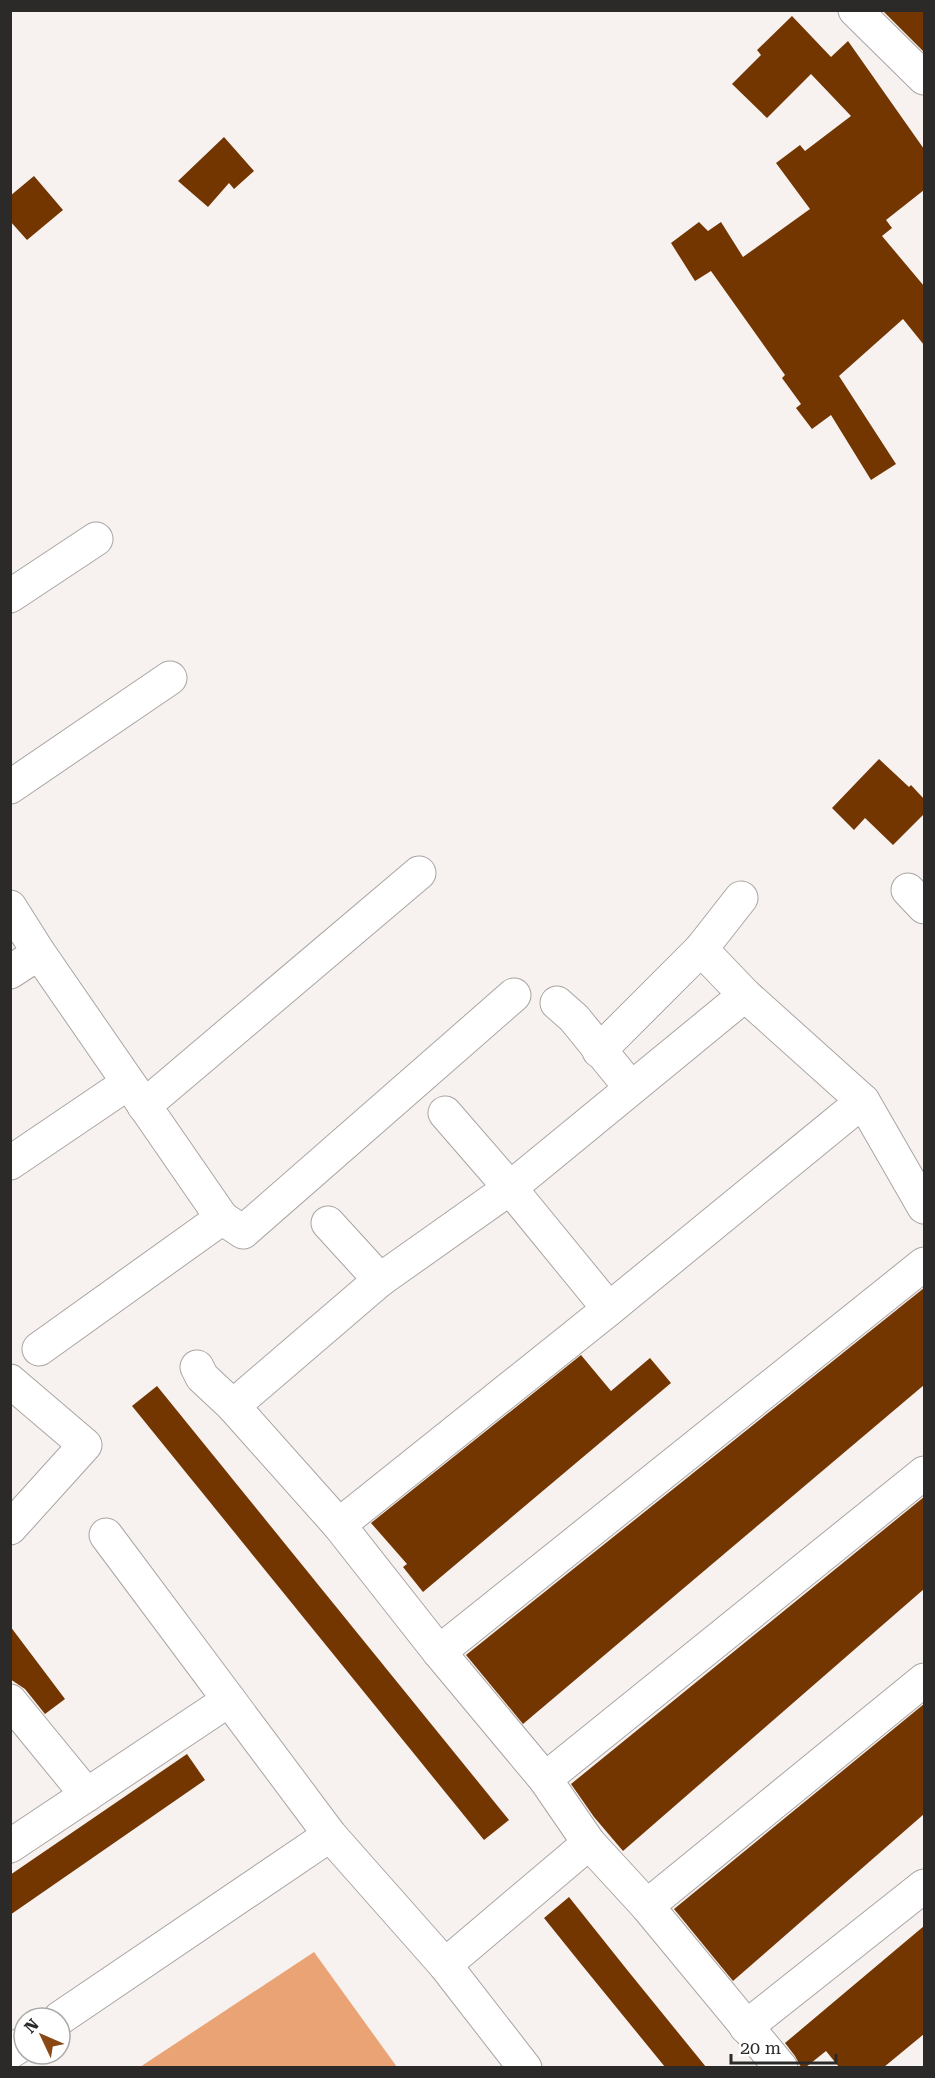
<svg xmlns="http://www.w3.org/2000/svg" width="935" height="2078" viewBox="0 0 935 2078" font-family="'Roboto Serif',serif">
  <style>
    .water { fill: #eaa375 }
    .building { fill: #733600 }
    .lines { fill: none; stroke-linecap: round; stroke-linejoin: round }
    .minor-casing { stroke: #aaa5a3; stroke-width: 35 }
    .minor { stroke: #fff; stroke-width: 33 }
  </style>
  <rect width="100%" height="100%" fill="#f7f2ef"/>
  <!-- water -->
  <path class="water" d="M 314,1952 L 397,2067 L 140,2067 Z"/>
  <!-- building -->
  <g class="building">
    <path d="M 882,10 L 924,10 L 924,52 Z"/>
    <path d="M 792,16 L 831,57 L 848,41 L 924,149 L 924,190 L 886,220 L 892,228 L 882,236 L 924,286 L 924,345 L 903,319 L 839,376 L 896,464 L 871,480 L 831,415 L 812,429 L 796,408 L 801,404 L 782,378 L 785,375 L 711,271 L 695,281 L 671,243 L 699,222 L 708,231 L 721,222 L 743,257 L 810,209 L 776,163 L 800,145 L 805,151 L 851,116 L 811,74 L 767,118 L 732,84 L 761,55 L 757,50 Z"/>
    <path d="M 224,137 L 254,171 L 234,189 L 229,183 L 208,207 L 178,181 Z"/>
    <path d="M 34,176 L 63,210 L 27,240 L 10,221 L 10,196 Z"/>
    <path d="M 879,759 L 909,787 L 911,785 L 924,799 L 924,814 L 893,845 L 865,818 L 854,830 L 832,808 Z"/>
    <path d="M 924,1288 L 924,1385 L 523,1724 L 466,1655 Z"/>
    <path d="M 581,1355 L 611,1391 L 650,1358 L 671,1383 L 423,1592 L 403,1567 L 407,1564 L 371,1523 Z"/>
    <path d="M 157,1386 L 509,1820 L 484,1840 L 132,1406 Z"/>
    <path d="M 924,1497 L 924,1589 L 623,1851 L 594,1817 L 571,1784 Z"/>
    <path d="M 10,1626 L 65,1699 L 45,1714 L 25,1689 L 10,1679 Z"/>
    <path d="M 924,1704 L 924,1814 L 733,1981 L 674,1909 Z"/>
    <path d="M 187,1754 L 205,1780 L 10,1915 L 10,1875 Z"/>
    <path d="M 569,1897 L 628,1971 L 706,2067 L 665,2067 L 581,1964 L 544,1918 Z"/>
    <path d="M 924,1926 L 924,2034 L 884,2067 L 839,2067 L 826,2051 L 806,2067 L 801,2067 L 795,2056 L 785,2043 Z"/>
  </g>
  <g class="lines">
    <!-- minor casing -->
    <g class="minor-casing">
      <g id="minor">
        <path d="M 855,10 L 924,78"/>
        <path d="M 10,596 L 96,539"/>
        <path d="M 10,787 L 170,678"/>
        <path d="M 908,890 L 924,907"/>
        <path d="M 10,907 L 39,953 L 222,1218 L 243,1232 L 514,995"/>
        <path d="M 701,949 L 745,995 L 863,1101 L 924,1207"/>
        <path d="M 10,972 L 39,953"/>
        <path d="M 557,1003 L 574,1018 L 631,1088"/>
        <path d="M 599,1051 L 701,949 L 741,898"/>
        <path d="M 144,1106 L 419,873"/>
        <path d="M 445,1113 L 510,1188 L 609,1309"/>
        <path d="M 10,1163 L 128,1083"/>
        <path d="M 328,1223 L 380,1280"/>
        <path d="M 39,1349 L 222,1218"/>
        <path d="M 197,1367 L 202,1377 L 233,1406 L 339,1525 L 439,1652 L 545,1779 L 589,1843 L 647,1906 L 781,2068"/>
        <path d="M 10,1381 L 85,1445 L 10,1528"/>
        <path d="M 233,1406 L 380,1280 L 510,1188 L 745,995"/>
        <path d="M 339,1525 L 609,1309 L 863,1101"/>
        <path d="M 106,1535 L 330,1835 L 445,1965 L 525,2068"/>
        <path d="M 439,1652 L 924,1264"/>
        <path d="M 10,1701 L 87,1795"/>
        <path d="M 545,1779 L 924,1473"/>
        <path d="M 10,1846 L 229,1700"/>
        <path d="M 647,1906 L 924,1680"/>
        <path d="M 445,1965 L 589,1843"/>
        <path d="M 60,2018 L 330,1835"/>
        <path d="M 746,2027 L 924,1886"/>
        <path d="M 10,2052 L 24,2043"/>
      </g>
    </g>
    <!-- minor -->
    <use href="#minor" class="minor"/>
  </g>
  <!-- border -->
  <rect width="935" height="2078" fill="none" stroke="#2c2a29" stroke-width="24"/>
  <!-- north arrow -->
  <g transform="translate(42 2036) rotate(314)"><circle r="28" fill="#ffffff" stroke="#abaaa9" stroke-width="1.5"/>
  <path d="M0-4.5L10 22L0 15L-10 22Z" fill="#894814"/>
  <text y="-9" font-size="16" font-weight="bold" text-anchor="middle" fill="#2c2a29">N</text>
  </g>
  <!-- scale -->
  <path d="M731 2054v9h105v-9" fill="none" stroke="#2c2a29" stroke-width="3"/>
  <text x="740" y="2054" font-size="18" fill="#2c2a29" stroke="#ffffff" stroke-width="4.5" paint-order="stroke">20 m</text>
</svg>
